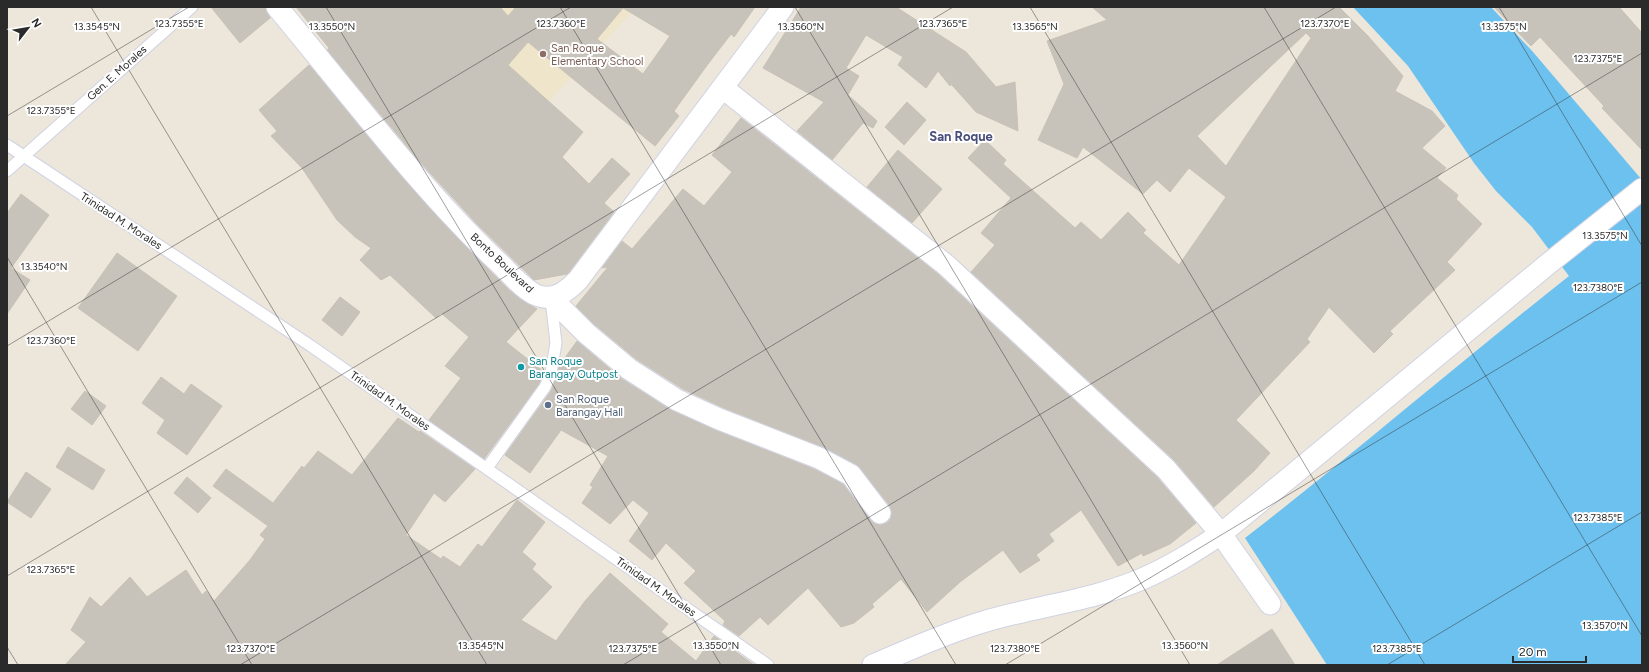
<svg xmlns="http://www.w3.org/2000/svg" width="1649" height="672" viewBox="0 0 1649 672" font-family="Figtree,sans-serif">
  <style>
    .education { fill: #eee5ca }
    .water { fill: #6dc1ef }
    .building { fill: #c7c3bb; stroke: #c7c2b5; fill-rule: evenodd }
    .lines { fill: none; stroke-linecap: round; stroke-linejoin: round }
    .service-casing { stroke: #d0d2e3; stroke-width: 13 }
    .minor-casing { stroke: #d0d2e3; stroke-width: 23 }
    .service { stroke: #fff; stroke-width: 11 }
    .minor { stroke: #fff; stroke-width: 21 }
    .ticks { fill: none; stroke: #2a2a2a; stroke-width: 1; stroke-opacity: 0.45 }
    .education-dot { fill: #8d6e63; stroke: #fff; stroke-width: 1.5 }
    .culture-dot { fill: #0f9aa8; stroke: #fff; stroke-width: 1.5 }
    .service-dot { fill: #5c6f8a; stroke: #fff; stroke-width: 1.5 }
    .labels { text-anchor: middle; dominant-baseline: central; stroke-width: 4; stroke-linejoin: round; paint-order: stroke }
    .education-label { font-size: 11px; fill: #785e54; stroke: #fff; text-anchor: start }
    .street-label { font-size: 11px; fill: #2a2a2a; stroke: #fff }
    .culture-label { font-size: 11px; fill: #0d838f; stroke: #fff; text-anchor: start }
    .service-label { font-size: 11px; fill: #4e5e75; stroke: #fff; text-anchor: start }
    .quarter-label { font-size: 13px; font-weight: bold; fill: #4a4e7a; stroke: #fff }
    .ticks-label { font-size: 10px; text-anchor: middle; fill: #2a2a2a; stroke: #fff; stroke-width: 4; stroke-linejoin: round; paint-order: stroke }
  </style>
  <rect width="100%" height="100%" fill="#ece6db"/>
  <!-- education -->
  <path class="education" d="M 458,7 L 632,7 L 633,11 L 548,102 L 506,69 Z"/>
  <!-- water -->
  <path class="water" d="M 1353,7 L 1491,7 L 1533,52 L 1642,180 L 1642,665 L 1327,665 L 1245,538 C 1355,453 1460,362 1569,276 L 1532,227 L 1496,191 L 1474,163 L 1408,66 Z"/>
  <!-- building -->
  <g class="building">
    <path d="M 211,7 L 265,7 L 270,18 L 240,43 Z"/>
    <path d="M 296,7 L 500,7 L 508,16 L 516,7 L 755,7 L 734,37 L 731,34 L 708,64 L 674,111 L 679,116 L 655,146 L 528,42 L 508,65 L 583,132 L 562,157 L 589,184 L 612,158 L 630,174 L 604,203 L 614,212 L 569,272 L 567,274 L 534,280 L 476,223 L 420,162 L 327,50 L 329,48 ZM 623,8 L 670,36 L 643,74 L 597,39 Z"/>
    <path d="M 801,7 L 896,7 L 966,52 L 996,87 L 1015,82 L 1018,131 L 976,112 L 951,84 L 950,86 L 938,71 L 926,88 L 898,65 L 903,57 L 866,35 L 846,68 L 859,76 L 848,95 L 877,121 L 873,128 L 863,123 L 832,160 L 797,131 L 824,102 L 763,68 Z"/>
    <path d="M 1092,7 L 1339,7 L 1367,35 L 1403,76 L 1395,91 L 1432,111 L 1445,126 L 1422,148 L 1446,168 L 1437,178 L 1458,195 L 1456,199 L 1482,224 L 1447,262 L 1455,270 L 1390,331 L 1393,334 L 1374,353 L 1329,307 L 1307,339 L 1310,342 L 1236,420 L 1270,453 L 1254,471 L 1214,507 L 1174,460 L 971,272 L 995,245 L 981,233 L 1011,198 L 968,158 L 985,140 L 1006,160 L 1003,164 L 1075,228 L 1081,222 L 1101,240 L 1128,212 L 1146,230 L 1143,233 L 1179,265 L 1226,197 L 1189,168 L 1170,192 L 1157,180 L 1143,194 L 1083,147 L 1077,158 L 1038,140 L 1064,84 L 1047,41 L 1107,20 ZM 1306,33 L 1311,38 L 1226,166 L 1197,136 Z"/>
    <path d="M 1494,7 L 1619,7 L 1642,33 L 1642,150 L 1602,108 L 1604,106 L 1540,37 L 1531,46 Z"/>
    <path d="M 309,65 L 430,209 L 509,290 L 522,300 L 537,309 L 506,342 L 544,372 L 539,384 L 484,459 L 429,420 L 461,378 L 445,366 L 469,337 L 441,313 L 436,318 L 390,275 L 381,280 L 360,260 L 371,248 L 355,237 L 337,220 L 302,168 L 271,136 L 277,131 L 259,110 Z"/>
    <path d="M 907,102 L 926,120 L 904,145 L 885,127 Z"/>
    <path d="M 741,118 L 938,274 L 1157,477 L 1196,523 L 1170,544 L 1143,556 L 1142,553 L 1118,566 L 1081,510 L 1049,534 L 1054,541 L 1036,555 L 1040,560 L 1020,573 L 1003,550 L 960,582 L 927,612 L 901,579 L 872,604 L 874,607 L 854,623 L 841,627 L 808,588 L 768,625 L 760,617 L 739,636 L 723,625 L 725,621 L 684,583 L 696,571 L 666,543 L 652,560 L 629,541 L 649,513 L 633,500 L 610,524 L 582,503 L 593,487 L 590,485 L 608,456 L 561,430 L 530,473 L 505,455 L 551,391 L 557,376 L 559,366 L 577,341 L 622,379 L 671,410 L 715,430 L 814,469 L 843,484 L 875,524 L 882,525 L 888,522 L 891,518 L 892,512 L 890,506 L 857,465 L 823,447 L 724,408 L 683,389 L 636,359 L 594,324 L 576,306 L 608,267 L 602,268 L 622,241 L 632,249 L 683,189 L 704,206 L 732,172 L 712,155 Z"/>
    <path d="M 898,150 L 942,189 L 912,223 L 867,187 Z"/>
    <path d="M 21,194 L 49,215 L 11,268 L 30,280 L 7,314 L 7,213 Z"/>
    <path d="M 117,253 L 177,296 L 138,351 L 78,308 Z"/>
    <path d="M 340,297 L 360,312 L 342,336 L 322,320 Z"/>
    <path d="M 161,377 L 184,394 L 191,384 L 222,406 L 187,455 L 157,433 L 165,420 L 142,403 Z"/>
    <path d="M 85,391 L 106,406 L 92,425 L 71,409 Z"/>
    <path d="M 398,418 L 419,432 L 420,431 L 475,469 L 445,502 L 434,493 L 406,535 L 441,559 L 443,556 L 460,567 L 478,544 L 482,547 L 517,500 L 545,522 L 522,552 L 536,564 L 532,569 L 552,587 L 521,620 L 556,641 L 585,601 L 610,573 L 668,624 L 661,632 L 696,661 L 714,636 L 754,665 L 65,665 L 86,642 L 71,630 L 90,597 L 101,607 L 130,577 L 147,597 L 186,570 L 202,595 L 206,591 L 214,601 L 250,560 L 265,539 L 260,535 L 268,526 L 213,486 L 226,469 L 273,503 L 302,466 L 304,468 L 318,451 L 352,475 Z"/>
    <path d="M 68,447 L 105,470 L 93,490 L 56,467 Z"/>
    <path d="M 26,472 L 51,489 L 31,518 L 7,502 Z"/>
    <path d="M 187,477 L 211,498 L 198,513 L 174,493 Z"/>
    <path d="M 1272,629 L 1295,665 L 1217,665 Z"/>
  </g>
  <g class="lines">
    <!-- service casing -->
    <g class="service-casing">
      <g id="service">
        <path d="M 7,145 L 311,346 L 768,665"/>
        <path d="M 7,171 L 192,7"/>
        <path d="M 487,468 L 545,387 L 551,373 L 556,343 L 551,299"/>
      </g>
    </g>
    <!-- minor casing -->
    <g class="minor-casing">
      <g id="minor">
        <path d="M 277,7 C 348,92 417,185 497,261 C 508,271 525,292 539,296 C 555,301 567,291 578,280 L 783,7"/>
        <path d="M 723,88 L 946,265 L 1166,469 L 1221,534 L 1270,604"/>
        <path d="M 551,298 L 586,333 L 629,369 L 677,400 L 719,419 L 819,458 L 851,475 L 880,513"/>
        <path d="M 873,665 C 909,650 945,633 983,622 C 1035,606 1091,601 1142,579 C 1170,567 1195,551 1221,534 L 1548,264 L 1642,189"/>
      </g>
    </g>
    <!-- service -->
    <use href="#service" class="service"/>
    <!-- minor -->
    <use href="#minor" class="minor"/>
  </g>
  <!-- ticks -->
  <path class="ticks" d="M 91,7 L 487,665M 326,7 L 721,665M 560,7 L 956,665M 795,7 L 1190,665M 1030,7 L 1425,665M 1264,7 L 1642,636M 1499,7 L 1642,246M 7,116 L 189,7M 7,257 L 252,665M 7,346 L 571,7M 7,576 L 953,7M 7,647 L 18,665M 240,665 L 1336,7M 623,665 L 1642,53M 1005,665 L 1642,282M 1387,665 L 1642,512"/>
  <!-- markers -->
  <circle class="education-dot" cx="543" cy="54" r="4"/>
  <circle class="culture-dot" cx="521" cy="367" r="4"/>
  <circle class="service-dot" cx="548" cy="405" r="4"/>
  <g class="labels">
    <!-- education labels -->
    <g class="education-label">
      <text x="551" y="48">San Roque<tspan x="551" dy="13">Elementary School</tspan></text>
    </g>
    <!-- street labels -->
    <g class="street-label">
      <text transform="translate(117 73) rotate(-42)">Gen. E. Morales</text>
      <text transform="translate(121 221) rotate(33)">Trinidad M. Morales</text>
      <text transform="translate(502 263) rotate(43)">Bonto Boulevard</text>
      <text transform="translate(390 401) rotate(35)">Trinidad M. Morales</text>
      <text transform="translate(656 587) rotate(35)">Trinidad M. Morales</text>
    </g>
    <!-- culture labels -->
    <g class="culture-label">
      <text x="529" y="361">San Roque<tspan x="529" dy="13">Barangay Outpost</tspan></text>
    </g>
    <!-- service labels -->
    <g class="service-label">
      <text x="556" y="399">San Roque<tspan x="556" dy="13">Barangay Hall</tspan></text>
    </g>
    <!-- quarter labels -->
    <g class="quarter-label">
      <text x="961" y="136">San Roque</text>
    </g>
  </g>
  <g class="ticks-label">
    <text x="179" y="27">123.7355°E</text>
    <text x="561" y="27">123.7360°E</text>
    <text x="943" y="27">123.7365°E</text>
    <text x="1325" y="27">123.7370°E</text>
    <text x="97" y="30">13.3545°N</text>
    <text x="332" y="30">13.3550°N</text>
    <text x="801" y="30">13.3560°N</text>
    <text x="1035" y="30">13.3565°N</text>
    <text x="1504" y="30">13.3575°N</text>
    <text x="1598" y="62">123.7375°E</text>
    <text x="51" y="114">123.7355°E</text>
    <text x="1605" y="239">13.3575°N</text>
    <text x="44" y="270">13.3540°N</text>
    <text x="1598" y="291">123.7380°E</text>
    <text x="51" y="344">123.7360°E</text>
    <text x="1598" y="521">123.7385°E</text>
    <text x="51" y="573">123.7365°E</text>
    <text x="1605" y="629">13.3570°N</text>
    <text x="481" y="649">13.3545°N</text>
    <text x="716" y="649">13.3550°N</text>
    <text x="1185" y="649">13.3560°N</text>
    <text x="251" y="652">123.7370°E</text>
    <text x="633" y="652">123.7375°E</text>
    <text x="1015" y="652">123.7380°E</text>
    <text x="1397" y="652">123.7385°E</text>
  </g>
  <!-- border -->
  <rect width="1649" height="672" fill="none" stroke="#2a2a2a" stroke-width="16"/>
  <!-- north arrow -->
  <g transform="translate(28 28) rotate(59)" stroke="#ffffff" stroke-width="3" paint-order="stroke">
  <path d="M0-3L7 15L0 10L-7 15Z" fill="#2a2a2a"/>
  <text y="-6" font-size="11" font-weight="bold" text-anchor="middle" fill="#2a2a2a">N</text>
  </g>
  <!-- scale -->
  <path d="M1513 656v6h73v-6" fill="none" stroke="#2a2a2a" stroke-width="2"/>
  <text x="1519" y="656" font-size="12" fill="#2a2a2a" stroke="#ffffff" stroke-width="3" paint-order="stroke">20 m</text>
</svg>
